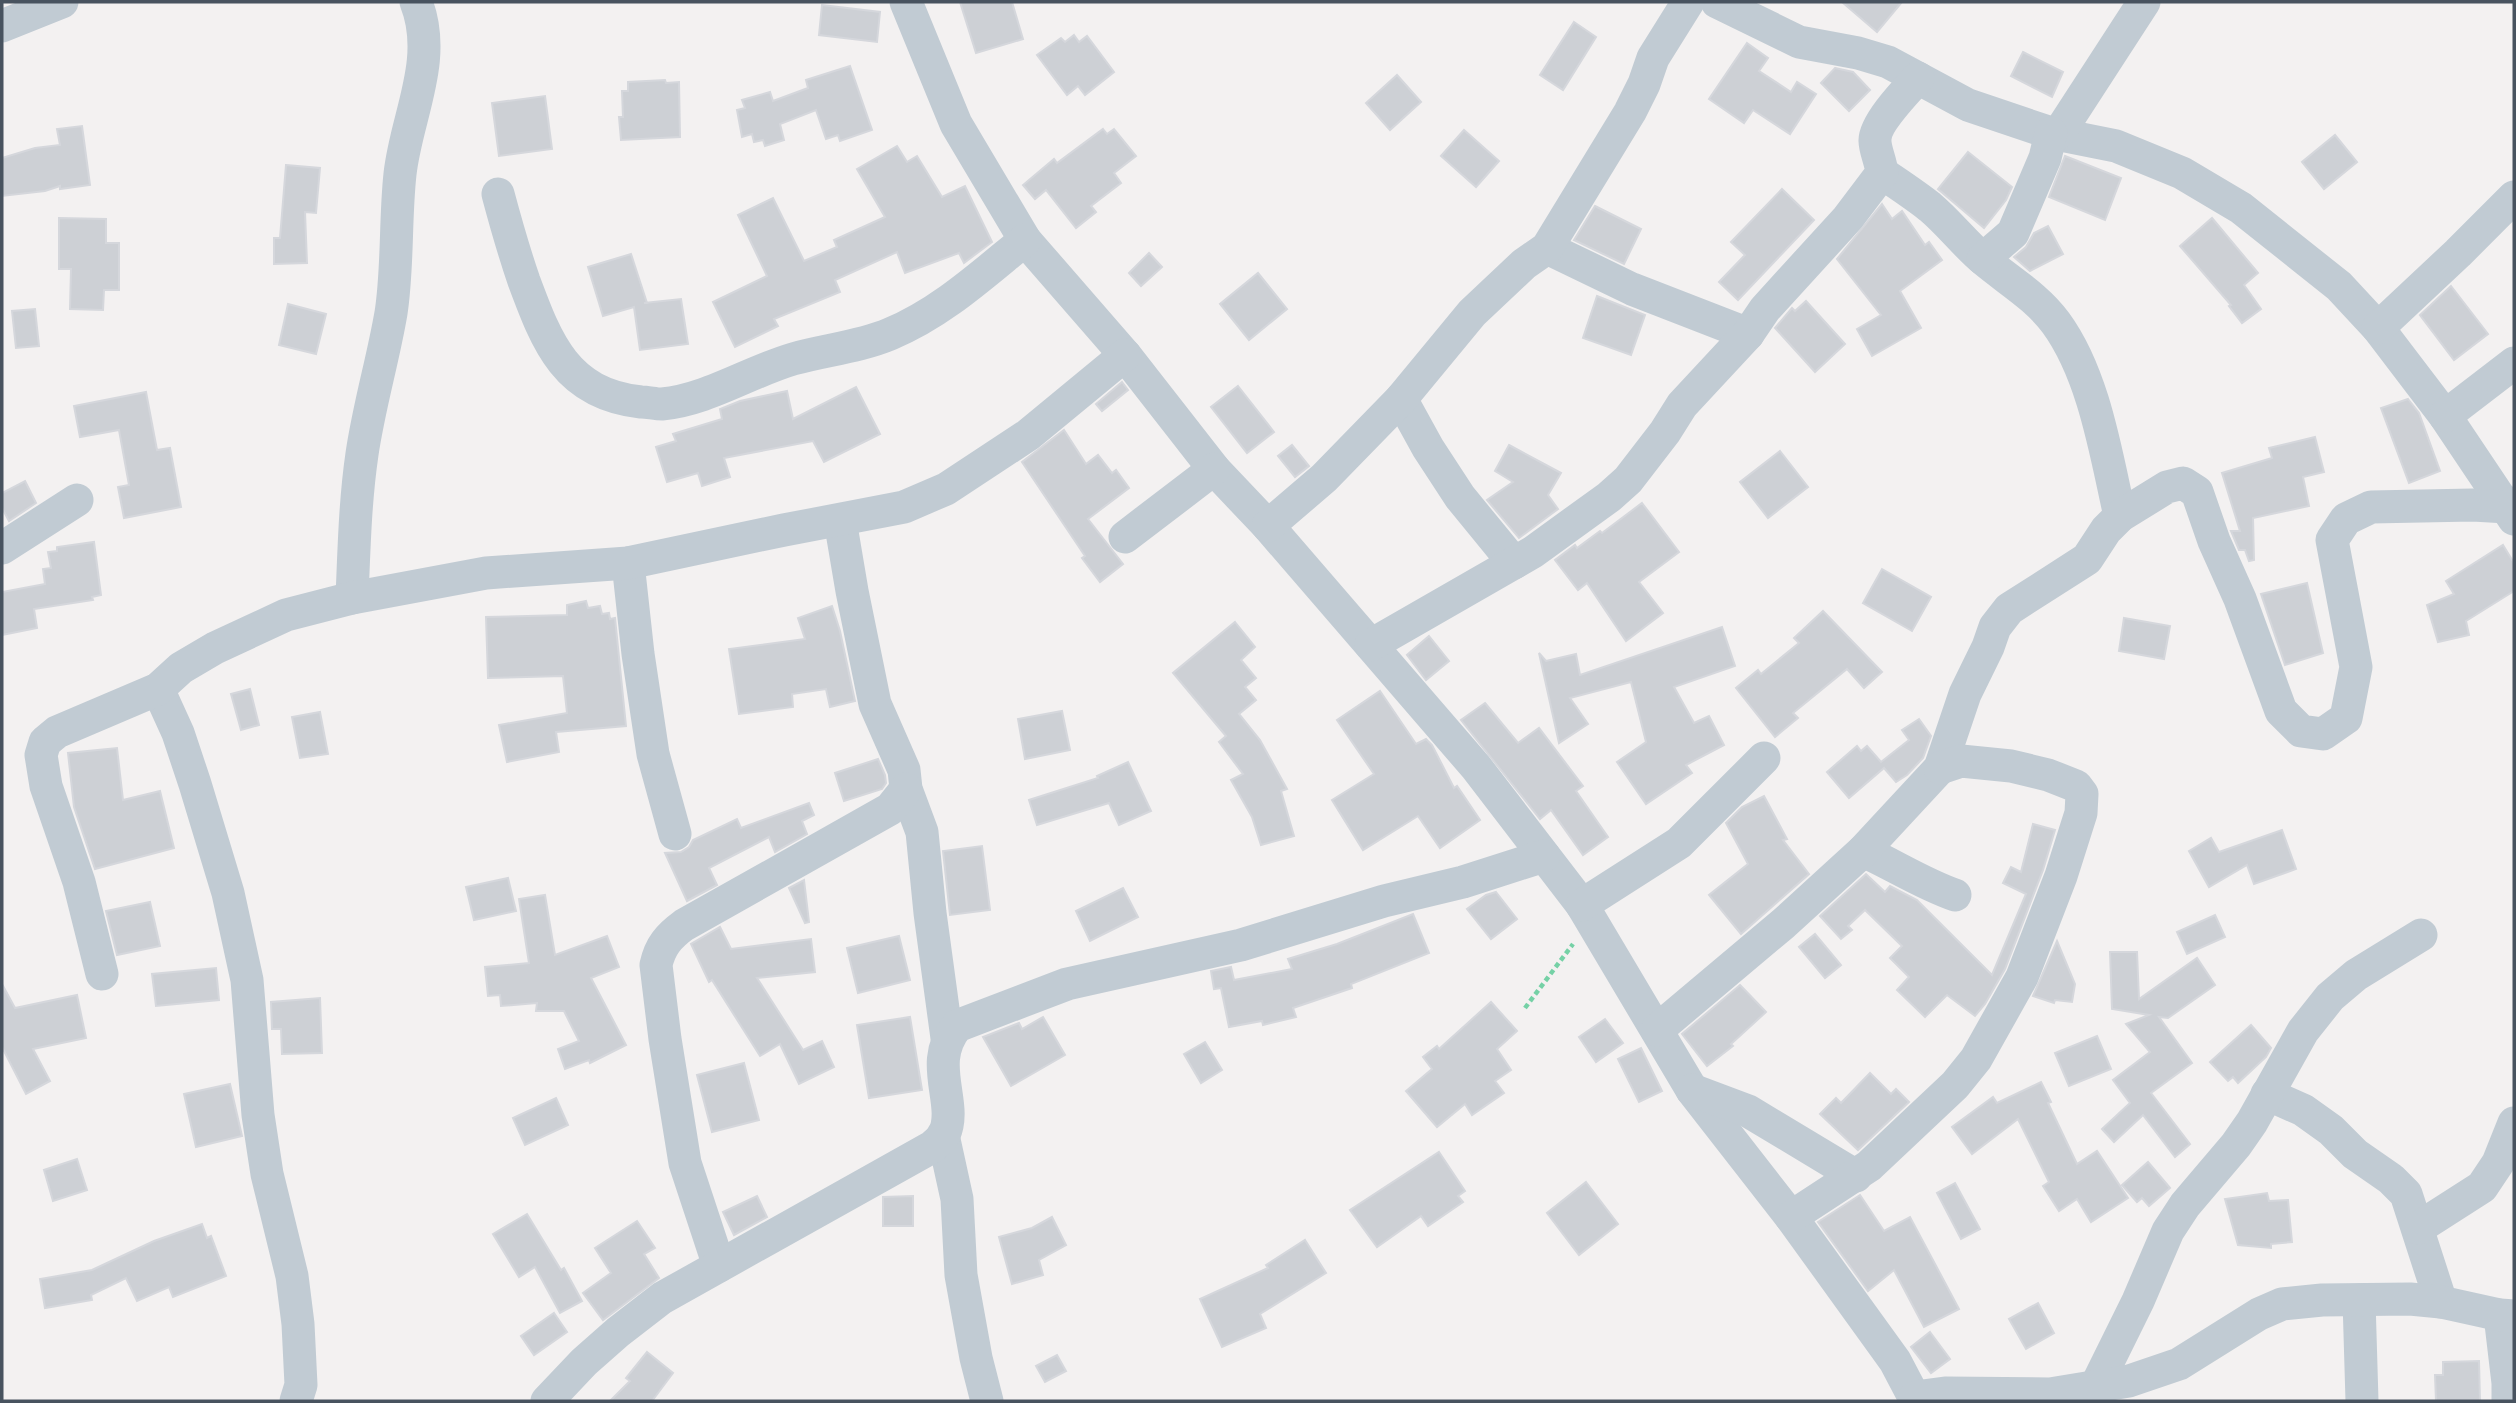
<svg xmlns="http://www.w3.org/2000/svg" width="2516" height="1403" viewBox="0 0 2516 1403" font-family="Roboto,sans-serif">
  <style>
    .building { fill: #cdd0d5; stroke: #d5d7dc; stroke-width: 2 }
    .lines { fill: none; stroke-linecap: round; stroke-linejoin: round }
    .path { stroke: #75d1a6; stroke-width: 4.5; stroke-dasharray: 5 3.5; stroke-linecap: butt }
    .minor { stroke: #c1cbd3; stroke-width: 33 }
  </style>
  <rect width="100%" height="100%" fill="#f3f1f1"/>
  <!-- building -->
  <g class="building">
    <path d="M 960,2 L 1012,2 L 1023,39 L 976,53 Z"/>
    <path d="M 1842,2 L 1902,2 L 1877,32 Z"/>
    <path d="M 822,5 L 880,12 L 877,42 L 819,35 Z"/>
    <path d="M 1574,22 L 1596,37 L 1563,90 L 1540,75 Z"/>
    <path d="M 1074,35 L 1079,42 L 1087,36 L 1114,72 L 1085,95 L 1078,86 L 1067,95 L 1037,55 L 1061,38 L 1065,42 Z"/>
    <path d="M 1747,43 L 1768,58 L 1759,71 L 1791,92 L 1797,82 L 1816,94 L 1790,134 L 1753,110 L 1744,123 L 1709,99 Z"/>
    <path d="M 2023,52 L 2063,72 L 2052,97 L 2011,76 Z"/>
    <path d="M 850,66 L 872,130 L 840,141 L 838,135 L 826,139 L 816,110 L 780,124 L 784,140 L 765,146 L 763,140 L 754,142 L 752,134 L 742,137 L 737,110 L 745,108 L 742,100 L 770,92 L 773,101 L 808,88 L 806,80 Z"/>
    <path d="M 1835,68 L 1853,72 L 1870,90 L 1849,111 L 1821,83 Z"/>
    <path d="M 1397,75 L 1421,102 L 1390,130 L 1366,103 Z"/>
    <path d="M 665,80 L 666,83 L 679,82 L 680,137 L 621,140 L 619,117 L 623,117 L 622,91 L 628,91 L 628,82 Z"/>
    <path d="M 545,96 L 552,149 L 499,156 L 492,103 Z"/>
    <path d="M 82,126 L 90,185 L 60,189 L 60,186 L 45,191 L 2,196 L 2,158 L 35,148 L 60,145 L 57,129 Z"/>
    <path d="M 1103,129 L 1107,134 L 1114,129 L 1136,156 L 1114,173 L 1121,183 L 1091,206 L 1096,212 L 1076,228 L 1046,190 L 1035,199 L 1023,185 L 1054,159 L 1057,163 Z"/>
    <path d="M 1464,130 L 1499,161 L 1476,187 L 1441,156 Z"/>
    <path d="M 2335,135 L 2357,162 L 2324,189 L 2302,162 Z"/>
    <path d="M 897,146 L 907,162 L 917,156 L 942,197 L 965,186 L 992,242 L 964,263 L 959,253 L 905,273 L 897,252 L 835,280 L 840,292 L 774,319 L 778,326 L 735,347 L 713,302 L 767,276 L 738,215 L 773,198 L 804,261 L 837,247 L 834,240 L 885,217 L 857,169 Z"/>
    <path d="M 1968,152 L 2012,187 L 2006,200 L 1984,228 L 1938,189 Z"/>
    <path d="M 2065,156 L 2121,178 L 2105,220 L 2049,197 Z"/>
    <path d="M 286,165 L 320,168 L 316,213 L 305,212 L 307,263 L 274,264 L 274,238 L 280,238 Z"/>
    <path d="M 1782,189 L 1814,220 L 1738,300 L 1719,282 L 1745,255 L 1731,242 Z"/>
    <path d="M 1882,204 L 1892,219 L 1902,211 L 1925,245 L 1929,242 L 1942,260 L 1900,291 L 1921,328 L 1872,356 L 1857,329 L 1881,315 L 1837,259 Z"/>
    <path d="M 1595,206 L 1641,229 L 1624,264 L 1574,240 Z"/>
    <path d="M 59,218 L 106,219 L 106,243 L 119,243 L 119,290 L 104,290 L 103,310 L 70,309 L 71,269 L 59,269 Z"/>
    <path d="M 2212,218 L 2258,273 L 2244,285 L 2261,309 L 2242,323 L 2229,306 L 2231,305 L 2180,246 Z"/>
    <path d="M 2048,226 L 2063,254 L 2030,271 L 2014,257 L 2026,247 L 2034,233 Z"/>
    <path d="M 1149,253 L 1162,267 L 1141,286 L 1129,273 Z"/>
    <path d="M 631,254 L 647,303 L 644,303 L 681,299 L 688,344 L 640,350 L 634,307 L 603,316 L 588,267 Z"/>
    <path d="M 1258,273 L 1287,309 L 1249,340 L 1220,304 Z"/>
    <path d="M 2451,286 L 2488,334 L 2454,360 L 2420,315 Z"/>
    <path d="M 1597,296 L 1645,315 L 1631,355 L 1583,338 Z"/>
    <path d="M 1806,301 L 1845,344 L 1815,372 L 1775,328 L 1792,308 L 1795,311 Z"/>
    <path d="M 288,304 L 326,314 L 316,354 L 279,345 Z"/>
    <path d="M 35,309 L 39,346 L 16,348 L 12,311 Z"/>
    <path d="M 1122,382 L 1128,390 L 1102,411 L 1096,404 Z"/>
    <path d="M 1238,386 L 1274,432 L 1247,453 L 1211,407 Z"/>
    <path d="M 856,387 L 880,434 L 824,462 L 813,441 L 724,458 L 730,477 L 702,486 L 698,473 L 667,482 L 656,447 L 676,441 L 673,434 L 722,419 L 720,409 L 740,401 L 787,391 L 793,419 Z"/>
    <path d="M 146,392 L 157,450 L 170,448 L 181,507 L 124,518 L 118,487 L 129,485 L 119,430 L 80,437 L 74,406 Z"/>
    <path d="M 2408,399 L 2419,413 L 2440,471 L 2409,483 L 2381,408 Z"/>
    <path d="M 1064,430 L 1086,464 L 1098,455 L 1112,473 L 1116,470 L 1129,488 L 1088,519 L 1123,564 L 1100,582 L 1082,558 L 1085,556 L 1022,462 Z"/>
    <path d="M 2315,437 L 2324,472 L 2303,477 L 2309,506 L 2253,518 L 2254,560 L 2249,561 L 2245,550 L 2239,550 L 2231,531 L 2240,531 L 2222,473 L 2272,458 L 2269,448 Z"/>
    <path d="M 1292,445 L 1309,466 L 1295,477 L 1278,456 Z"/>
    <path d="M 1509,445 L 1561,473 L 1548,495 L 1558,509 L 1519,538 L 1487,500 L 1513,482 L 1495,471 Z"/>
    <path d="M 1780,451 L 1808,487 L 1768,518 L 1740,482 Z"/>
    <path d="M 25,481 L 36,503 L 9,521 L 2,508 L 2,493 Z"/>
    <path d="M 1642,503 L 1679,552 L 1639,582 L 1663,613 L 1626,641 L 1587,583 L 1578,590 L 1555,560 L 1575,545 L 1577,548 L 1600,531 L 1602,533 Z"/>
    <path d="M 94,542 L 101,595 L 92,597 L 93,600 L 34,609 L 37,628 L 2,635 L 2,592 L 45,584 L 43,569 L 51,568 L 48,552 L 57,551 L 57,547 Z"/>
    <path d="M 2503,545 L 2514,563 L 2514,591 L 2466,621 L 2469,635 L 2438,642 L 2427,605 L 2454,594 L 2446,581 Z"/>
    <path d="M 1882,569 L 1931,597 L 1912,631 L 1863,603 Z"/>
    <path d="M 2307,583 L 2323,653 L 2285,665 L 2261,594 Z"/>
    <path d="M 586,601 L 588,608 L 600,606 L 602,614 L 609,613 L 610,619 L 615,618 L 626,726 L 556,732 L 559,752 L 507,762 L 499,725 L 567,713 L 563,676 L 488,678 L 486,617 L 567,615 L 567,605 Z"/>
    <path d="M 832,606 L 840,631 L 855,701 L 830,707 L 826,689 L 792,694 L 793,707 L 739,714 L 729,649 L 805,639 L 798,618 Z"/>
    <path d="M 1823,611 L 1882,672 L 1864,688 L 1847,669 L 1793,713 L 1798,718 L 1775,737 L 1736,688 L 1758,670 L 1761,674 L 1799,643 L 1794,638 Z"/>
    <path d="M 2124,618 L 2170,626 L 2164,659 L 2119,651 Z"/>
    <path d="M 1235,622 L 1255,647 L 1241,660 L 1256,678 L 1245,687 L 1256,700 L 1239,714 L 1260,740 L 1287,789 L 1281,791 L 1294,836 L 1261,845 L 1252,817 L 1231,780 L 1243,774 L 1219,742 L 1226,736 L 1173,673 Z"/>
    <path d="M 1722,627 L 1735,666 L 1674,687 L 1694,723 L 1709,716 L 1724,745 L 1686,765 L 1692,773 L 1646,804 L 1617,762 L 1646,742 L 1631,682 L 1570,698 L 1588,724 L 1559,743 L 1539,653 L 1546,661 L 1576,654 L 1580,675 Z"/>
    <path d="M 1429,636 L 1449,661 L 1426,680 L 1407,655 Z"/>
    <path d="M 250,689 L 259,725 L 241,730 L 231,694 Z"/>
    <path d="M 1380,691 L 1416,744 L 1426,739 L 1432,745 L 1454,788 L 1457,786 L 1480,820 L 1440,848 L 1418,816 L 1363,850 L 1332,800 L 1374,774 L 1337,720 Z"/>
    <path d="M 1485,703 L 1518,743 L 1539,728 L 1583,786 L 1576,791 L 1608,837 L 1583,855 L 1551,810 L 1540,819 L 1461,720 Z"/>
    <path d="M 1062,711 L 1070,750 L 1025,759 L 1018,719 Z"/>
    <path d="M 320,712 L 328,754 L 300,758 L 292,717 Z"/>
    <path d="M 1919,719 L 1931,736 L 1923,758 L 1907,775 L 1896,782 L 1884,768 L 1849,798 L 1827,772 L 1857,746 L 1861,751 L 1867,746 L 1881,762 L 1909,740 L 1902,730 Z"/>
    <path d="M 117,748 L 123,800 L 160,791 L 174,848 L 95,869 L 74,807 L 68,753 Z"/>
    <path d="M 878,759 L 885,775 L 886,783 L 882,789 L 844,801 L 835,773 Z"/>
    <path d="M 1128,762 L 1151,811 L 1119,825 L 1109,803 L 1037,825 L 1029,800 L 1098,778 L 1097,776 Z"/>
    <path d="M 1764,796 L 1787,839 L 1783,840 L 1809,874 L 1741,934 L 1709,895 L 1748,864 L 1726,823 L 1742,807 Z"/>
    <path d="M 809,803 L 814,815 L 802,821 L 807,834 L 775,852 L 769,837 L 709,868 L 717,885 L 687,901 L 665,853 L 681,852 L 689,847 L 693,840 L 737,819 L 741,828 Z"/>
    <path d="M 2033,824 L 2055,830 L 2043,870 L 2005,969 L 1985,1004 L 1975,1016 L 1947,995 L 1925,1017 L 1897,990 L 1909,977 L 1890,958 L 1902,946 L 1865,910 L 1848,926 L 1852,930 L 1841,939 L 1820,916 L 1866,874 L 1885,892 L 1890,886 L 1917,900 L 1992,975 L 2026,894 L 2003,883 L 2011,867 L 2021,872 Z"/>
    <path d="M 2282,830 L 2296,869 L 2254,884 L 2247,865 L 2209,887 L 2189,851 L 2211,838 L 2219,852 Z"/>
    <path d="M 982,846 L 990,910 L 950,915 L 943,851 Z"/>
    <path d="M 508,878 L 516,911 L 474,920 L 466,887 Z"/>
    <path d="M 804,880 L 809,922 L 805,923 L 789,888 Z"/>
    <path d="M 1123,888 L 1138,917 L 1090,941 L 1076,911 Z"/>
    <path d="M 1496,892 L 1517,919 L 1491,939 L 1467,909 L 1486,895 Z"/>
    <path d="M 545,895 L 555,955 L 607,936 L 619,967 L 591,978 L 626,1045 L 590,1063 L 589,1060 L 565,1069 L 558,1049 L 579,1041 L 564,1011 L 536,1011 L 537,1003 L 501,1006 L 500,995 L 488,996 L 485,967 L 529,963 L 519,899 Z"/>
    <path d="M 150,902 L 160,946 L 117,955 L 106,911 Z"/>
    <path d="M 1413,914 L 1429,953 L 1351,984 L 1352,988 L 1293,1008 L 1296,1017 L 1263,1025 L 1262,1021 L 1229,1027 L 1221,988 L 1214,989 L 1211,971 L 1231,967 L 1234,980 L 1292,969 L 1288,959 L 1337,944 Z"/>
    <path d="M 2215,915 L 2225,937 L 2187,954 L 2177,932 Z"/>
    <path d="M 720,927 L 731,949 L 811,939 L 815,972 L 757,978 L 803,1050 L 822,1041 L 834,1067 L 799,1084 L 780,1044 L 760,1056 L 712,980 L 709,982 L 691,944 Z"/>
    <path d="M 1815,934 L 1841,965 L 1825,978 L 1799,947 Z"/>
    <path d="M 899,936 L 910,980 L 858,993 L 847,948 Z"/>
    <path d="M 2057,941 L 2075,984 L 2072,1002 L 2055,1000 L 2054,1003 L 2033,996 Z"/>
    <path d="M 2110,952 L 2137,952 L 2139,999 L 2197,958 L 2215,985 L 2168,1018 L 2159,1017 L 2192,1063 L 2151,1093 L 2190,1144 L 2175,1157 L 2143,1115 L 2114,1142 L 2102,1129 L 2130,1103 L 2113,1080 L 2150,1052 L 2126,1024 L 2149,1015 L 2112,1009 Z"/>
    <path d="M 216,968 L 219,1000 L 156,1006 L 152,974 Z"/>
    <path d="M 2,984 L 15,1008 L 77,995 L 86,1038 L 33,1049 L 50,1081 L 26,1094 L 2,1047 Z"/>
    <path d="M 1740,985 L 1766,1012 L 1731,1044 L 1733,1046 L 1707,1066 L 1682,1034 Z"/>
    <path d="M 320,998 L 322,1053 L 282,1054 L 281,1029 L 272,1029 L 271,1002 Z"/>
    <path d="M 1491,1002 L 1517,1031 L 1497,1049 L 1511,1070 L 1495,1081 L 1504,1093 L 1472,1115 L 1465,1104 L 1437,1127 L 1406,1091 L 1432,1069 L 1423,1057 L 1437,1046 L 1439,1049 Z"/>
    <path d="M 910,1017 L 922,1090 L 869,1098 L 857,1025 Z"/>
    <path d="M 1043,1017 L 1065,1055 L 1011,1086 L 983,1037 L 1019,1023 L 1022,1029 Z"/>
    <path d="M 1605,1019 L 1623,1043 L 1596,1062 L 1579,1037 Z"/>
    <path d="M 2251,1025 L 2271,1048 L 2266,1057 L 2238,1083 L 2233,1077 L 2228,1081 L 2210,1062 Z"/>
    <path d="M 2097,1036 L 2111,1069 L 2069,1086 L 2055,1053 Z"/>
    <path d="M 1205,1042 L 1222,1070 L 1201,1083 L 1184,1054 Z"/>
    <path d="M 1641,1048 L 1662,1091 L 1639,1102 L 1618,1059 Z"/>
    <path d="M 744,1063 L 759,1120 L 712,1132 L 697,1075 Z"/>
    <path d="M 1870,1073 L 1891,1094 L 1896,1089 L 1909,1102 L 1858,1150 L 1820,1114 L 1836,1098 L 1841,1103 Z"/>
    <path d="M 2041,1082 L 2051,1102 L 2048,1103 L 2077,1164 L 2097,1151 L 2128,1198 L 2091,1222 L 2077,1199 L 2059,1211 L 2043,1186 L 2049,1182 L 2018,1119 L 1972,1154 L 1952,1127 L 1993,1097 L 1997,1103 Z"/>
    <path d="M 230,1084 L 242,1136 L 196,1147 L 184,1094 Z"/>
    <path d="M 556,1098 L 568,1125 L 525,1145 L 513,1118 Z"/>
    <path d="M 1439,1152 L 1465,1191 L 1458,1196 L 1463,1202 L 1428,1226 L 1421,1216 L 1377,1247 L 1350,1210 Z"/>
    <path d="M 77,1159 L 87,1190 L 53,1201 L 44,1170 Z"/>
    <path d="M 2148,1162 L 2170,1188 L 2149,1206 L 2142,1198 L 2137,1202 L 2122,1185 Z"/>
    <path d="M 1586,1182 L 1618,1224 L 1579,1255 L 1547,1213 Z"/>
    <path d="M 1955,1183 L 1980,1229 L 1961,1239 L 1937,1193 Z"/>
    <path d="M 2267,1193 L 2269,1201 L 2288,1200 L 2292,1242 L 2271,1244 L 2271,1248 L 2238,1245 L 2225,1199 Z"/>
    <path d="M 1860,1195 L 1884,1231 L 1910,1217 L 1959,1309 L 1924,1327 L 1894,1270 L 1868,1291 L 1818,1222 Z"/>
    <path d="M 757,1196 L 767,1217 L 734,1235 L 723,1212 Z"/>
    <path d="M 913,1196 L 913,1226 L 883,1226 L 883,1197 Z"/>
    <path d="M 527,1214 L 561,1270 L 564,1268 L 582,1301 L 560,1313 L 535,1267 L 519,1277 L 493,1234 Z"/>
    <path d="M 1052,1217 L 1066,1245 L 1039,1260 L 1043,1275 L 1012,1284 L 999,1237 L 1032,1228 Z"/>
    <path d="M 637,1221 L 655,1248 L 644,1254 L 659,1278 L 603,1320 L 583,1293 L 611,1273 L 595,1248 Z"/>
    <path d="M 202,1224 L 207,1238 L 211,1236 L 226,1276 L 173,1297 L 169,1287 L 137,1301 L 126,1278 L 91,1295 L 92,1300 L 45,1308 L 40,1279 L 92,1270 L 154,1241 Z"/>
    <path d="M 1305,1240 L 1326,1273 L 1260,1314 L 1266,1328 L 1222,1347 L 1200,1299 L 1268,1268 L 1266,1265 Z"/>
    <path d="M 2038,1303 L 2054,1333 L 2026,1349 L 2009,1319 Z"/>
    <path d="M 554,1313 L 567,1332 L 534,1355 L 521,1336 Z"/>
    <path d="M 1930,1332 L 1950,1359 L 1931,1373 L 1911,1347 Z"/>
    <path d="M 647,1352 L 673,1373 L 652,1401 L 610,1401 L 630,1381 L 626,1378 Z"/>
    <path d="M 1057,1355 L 1066,1371 L 1045,1382 L 1036,1366 Z"/>
    <path d="M 2479,1361 L 2480,1401 L 2436,1401 L 2435,1375 L 2443,1375 L 2443,1362 Z"/>
  </g>
  <g class="lines">
    <!-- path -->
    <path class="path" d="M 1525,1008 L 1573,944"/>
    <!-- minor -->
    <g class="minor">
      <path d="M 906,2 L 956,124 L 1025,240 L 1125,355 L 1214,469 L 1268,526 L 1476,767 L 1582,905 L 1692,1090 L 1791,1217 L 1895,1361 L 1916,1401"/>
      <path d="M 1717,2 L 1799,42 L 1858,53 L 1888,62 L 1968,105 L 2051,133 L 2116,146 L 2182,173 L 2241,208 L 2339,286 L 2378,328 L 2445,416 L 2514,519"/>
      <path d="M 2,26 L 62,2"/>
      <path d="M 2059,133 L 2144,2"/>
      <path d="M 1882,173 C 1898,184 1915,195 1930,207 C 1949,223 1965,244 1984,260 C 2009,281 2036,296 2056,323 C 2094,375 2106,454 2120,516"/>
      <path d="M 498,194 C 506,224 514,252 524,281 C 547,343 566,394 641,402 C 648,402 655,404 662,404 C 707,400 749,372 793,359 C 825,350 859,347 890,334 C 941,313 983,274 1025,240"/>
      <path d="M 1547,248 L 1632,289 L 1748,334"/>
      <path d="M 1983,259 L 2013,233 L 2045,158 L 2051,133"/>
      <path d="M 2378,328 L 2458,253 L 2514,197"/>
      <path d="M 1401,399 L 1428,448 L 1460,497 L 1514,563"/>
      <path d="M 2445,416 L 2514,363"/>
      <path d="M 840,520 L 852,591 L 875,704 L 904,770 L 906,789 L 922,832 L 930,913 L 947,1038"/>
      <path d="M 1268,526 L 1324,478 L 1401,399 L 1472,313 L 1524,264 L 1547,248 L 1630,112 L 1644,84 L 1653,58 L 1688,2"/>
      <path d="M 1125,537 L 1214,469"/>
      <path d="M 2,548 L 77,500"/>
      <path d="M 628,563 L 638,654 L 653,754 L 675,834"/>
      <path d="M 352,598 C 354,550 355,502 362,454 C 369,406 383,360 391,313 C 398,268 395,220 400,174 C 406,117 439,60 416,2"/>
      <path d="M 1371,645 L 1533,552 L 1609,497 L 1628,480 L 1665,432 L 1682,405 L 1748,334 L 1765,309 L 1848,218 L 1882,173 C 1881,162 1875,150 1875,141 C 1874,124 1907,90 1918,78"/>
      <path d="M 158,689 L 178,733 L 195,784 L 228,893 L 247,980 L 258,1115 L 267,1174 L 292,1276 L 298,1324 L 301,1385 L 296,1401"/>
      <path d="M 1863,851 C 1894,865 1923,884 1955,895"/>
      <path d="M 1582,905 L 1679,843 L 1764,758"/>
      <path d="M 102,974 L 79,882 L 46,786 L 41,755 L 45,742 L 57,732 L 158,689 L 181,668 L 215,648 L 286,615 L 352,598 L 486,573 L 628,563 L 784,530 L 904,507 L 946,489 L 1028,435 L 1125,355"/>
      <path d="M 1657,1030 L 1783,924 L 1863,851 L 1940,768 L 1965,694 L 1988,647 L 1995,627 L 2009,609 L 2087,559 L 2106,530 L 2120,516 L 2167,487 L 2183,483 L 2197,492 L 2214,541 L 2240,599 L 2281,711 L 2301,731 L 2323,734 L 2346,718 L 2356,667 L 2332,540 L 2346,519 L 2371,507 L 2473,505 L 2507,507 L 2514,503"/>
      <path d="M 1692,1090 L 1748,1111 L 1856,1176"/>
      <path d="M 2267,1094 L 2303,1110 L 2331,1130 L 2355,1154 L 2391,1179 L 2406,1194 L 2441,1302"/>
      <path d="M 943,1135 L 957,1199 L 961,1275 L 976,1358 L 987,1401"/>
      <path d="M 1791,1217 L 1869,1166 L 1955,1085 L 1976,1059 L 2022,977 L 2061,876 L 2081,813 L 2082,794 L 2076,786 L 2048,775 L 2011,766 L 1961,761 L 1940,768"/>
      <path d="M 2418,1228 L 2482,1187 L 2498,1163 L 2514,1123"/>
      <path d="M 719,1266 L 685,1163 L 665,1039 L 656,965 C 660,946 669,936 684,925 L 890,809 L 906,789"/>
      <path d="M 2359,1300 L 2362,1401"/>
      <path d="M 2500,1315 L 2508,1383 L 2508,1401"/>
      <path d="M 2095,1388 L 2138,1301 L 2168,1231 L 2185,1205 L 2236,1145 L 2252,1122 L 2303,1031 L 2330,997 L 2356,975 L 2421,935"/>
      <path d="M 1915,1397 L 1945,1393 L 2050,1394 L 2129,1381 L 2179,1364 L 2259,1314 L 2282,1304 L 2322,1300 L 2410,1299 L 2441,1302 L 2500,1315 L 2514,1316"/>
      <path d="M 547,1401 L 584,1362 L 618,1332 L 662,1298 L 932,1147 C 936,1143 942,1139 944,1135 C 959,1102 926,1064 957,1026 L 1067,984 L 1241,945 L 1384,901 L 1463,882 L 1544,856"/>
    </g>
  </g>
  <!-- border -->
  <rect width="2516" height="1403" fill="none" stroke="#48535f" stroke-width="7"/>
</svg>
